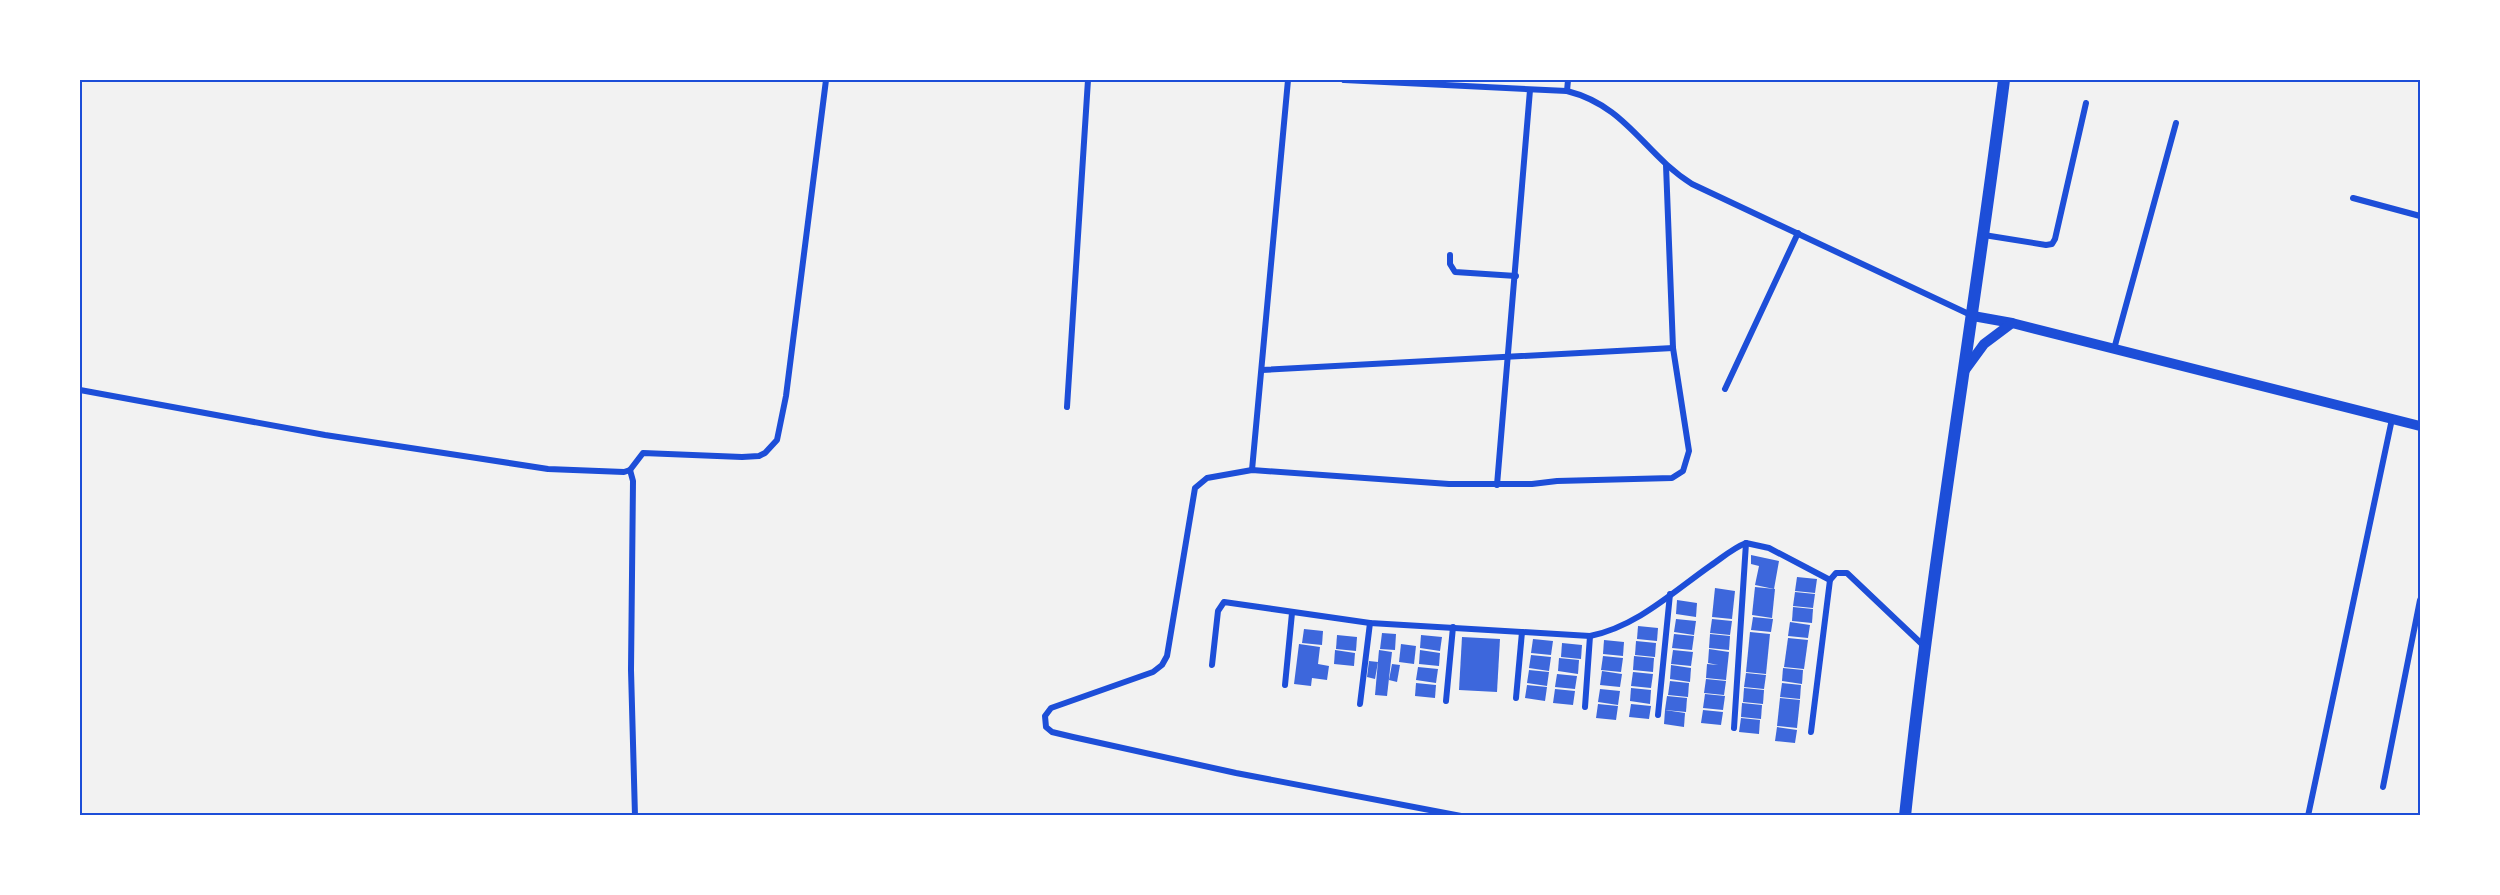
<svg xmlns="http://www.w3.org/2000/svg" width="2500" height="895" viewBox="0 0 2500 895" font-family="Georgia,serif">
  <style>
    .building { fill: #3d67dc }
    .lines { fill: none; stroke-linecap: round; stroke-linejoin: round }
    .minor { stroke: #1d4ed8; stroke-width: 6 }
    .tertiary { stroke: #1d4ed8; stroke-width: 10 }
    .secondary { stroke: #1d4ed8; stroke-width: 12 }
    .neatline { fill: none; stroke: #1d4ed8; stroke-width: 2 }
  </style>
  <rect width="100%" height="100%" fill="#f2f2f2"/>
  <!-- building -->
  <g class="building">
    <path d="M 1751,555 L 1779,561 L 1774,589 L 1755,585 L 1759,566 L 1751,564 Z"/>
    <path d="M 1797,577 L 1817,579 L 1815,593 L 1795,591 Z"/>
    <path d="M 1755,587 L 1775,589 L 1772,618 L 1752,615 Z"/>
    <path d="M 1715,588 L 1735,591 L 1732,619 L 1712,617 Z"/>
    <path d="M 1795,592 L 1815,594 L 1813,608 L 1793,606 Z"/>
    <path d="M 1677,600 L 1697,603 L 1696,617 L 1676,614 Z"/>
    <path d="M 1793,607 L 1813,609 L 1812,623 L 1792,621 Z"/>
    <path d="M 1753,617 L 1773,619 L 1771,632 L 1751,630 Z"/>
    <path d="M 1676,619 L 1696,621 L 1694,635 L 1674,632 Z"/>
    <path d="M 1712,619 L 1732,621 L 1730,635 L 1710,633 Z"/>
    <path d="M 1790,622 L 1810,625 L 1808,638 L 1788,636 Z"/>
    <path d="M 1638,626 L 1658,628 L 1657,641 L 1637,639 Z"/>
    <path d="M 1304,629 L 1323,631 L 1322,645 L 1302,643 Z"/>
    <path d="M 1750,632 L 1770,634 L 1766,674 L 1746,672 Z"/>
    <path d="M 1382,633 L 1396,634 L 1395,650 L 1380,649 Z"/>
    <path d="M 1674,634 L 1694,636 L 1692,650 L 1672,648 Z"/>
    <path d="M 1710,634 L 1730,636 L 1729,650 L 1709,648 Z"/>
    <path d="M 1337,635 L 1357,637 L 1356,651 L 1336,649 Z"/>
    <path d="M 1421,635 L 1442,637 L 1440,651 L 1420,648 Z"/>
    <path d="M 1462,637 L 1500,639 L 1497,692 L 1459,690 Z"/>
    <path d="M 1788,638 L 1808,640 L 1804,669 L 1784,667 Z"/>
    <path d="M 1533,639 L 1553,641 L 1551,655 L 1531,653 Z"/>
    <path d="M 1604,640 L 1624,642 L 1623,656 L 1603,654 Z"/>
    <path d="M 1636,641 L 1656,643 L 1655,657 L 1635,655 Z"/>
    <path d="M 1562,643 L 1582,645 L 1581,659 L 1561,657 Z"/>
    <path d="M 1299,644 L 1320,647 L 1318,664 L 1329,666 L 1327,680 L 1312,678 L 1311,686 L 1294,684 Z"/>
    <path d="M 1401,644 L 1416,646 L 1414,664 L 1399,662 Z"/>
    <path d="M 1709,649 L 1729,652 L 1726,680 L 1706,678 L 1707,664 L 1718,665 L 1708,663 Z"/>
    <path d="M 1335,650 L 1355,653 L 1354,666 L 1334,664 Z"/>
    <path d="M 1379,650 L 1392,652 L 1387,696 L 1375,695 Z"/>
    <path d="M 1420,650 L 1440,653 L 1439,666 L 1419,664 Z"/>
    <path d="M 1673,650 L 1693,652 L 1691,666 L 1671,664 Z"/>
    <path d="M 1531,655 L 1551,657 L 1549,671 L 1529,668 Z"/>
    <path d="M 1603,656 L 1623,658 L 1621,672 L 1601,670 Z"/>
    <path d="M 1634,656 L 1654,658 L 1653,672 L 1633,670 Z"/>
    <path d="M 1559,658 L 1579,660 L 1578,674 L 1558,671 Z"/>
    <path d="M 1369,661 L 1378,662 L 1375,679 L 1367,677 Z"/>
    <path d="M 1392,664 L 1400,665 L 1397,682 L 1389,680 Z"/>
    <path d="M 1671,665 L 1691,668 L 1690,682 L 1670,679 Z"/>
    <path d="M 1418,667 L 1438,669 L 1436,683 L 1416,680 Z"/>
    <path d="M 1783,668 L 1803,670 L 1802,684 L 1782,681 Z"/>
    <path d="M 1529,670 L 1549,672 L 1547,686 L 1527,683 Z"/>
    <path d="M 1602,671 L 1622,674 L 1620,687 L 1600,685 Z"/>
    <path d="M 1633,672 L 1653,674 L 1651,688 L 1631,686 Z"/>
    <path d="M 1746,673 L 1766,675 L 1764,689 L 1744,687 Z"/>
    <path d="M 1557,674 L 1577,676 L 1575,689 L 1555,687 Z"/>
    <path d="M 1706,679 L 1726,681 L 1724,695 L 1704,693 Z"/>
    <path d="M 1670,681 L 1689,683 L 1688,697 L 1668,695 Z"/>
    <path d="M 1416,683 L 1436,685 L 1435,698 L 1415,696 Z"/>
    <path d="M 1782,683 L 1801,685 L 1800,699 L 1780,697 Z"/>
    <path d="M 1527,685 L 1547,687 L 1545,701 L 1525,698 Z"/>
    <path d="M 1631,688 L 1651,690 L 1650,704 L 1630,701 Z"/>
    <path d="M 1744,688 L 1764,690 L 1763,704 L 1743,702 Z"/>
    <path d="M 1555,689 L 1575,691 L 1573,705 L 1553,703 Z"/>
    <path d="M 1600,689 L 1620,691 L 1618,705 L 1598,702 Z"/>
    <path d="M 1705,694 L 1725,696 L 1723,710 L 1703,708 Z"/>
    <path d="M 1667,696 L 1687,698 L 1686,712 L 1665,710 Z"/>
    <path d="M 1780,698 L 1800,700 L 1797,728 L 1777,726 Z"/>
    <path d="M 1742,703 L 1762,705 L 1761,719 L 1741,717 Z"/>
    <path d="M 1598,704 L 1618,706 L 1616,720 L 1596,718 Z"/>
    <path d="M 1631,704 L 1651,706 L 1649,719 L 1629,717 Z"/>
    <path d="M 1665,710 L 1685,713 L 1684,727 L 1664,724 Z"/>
    <path d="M 1703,710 L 1723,712 L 1721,725 L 1701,723 Z"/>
    <path d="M 1741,718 L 1760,720 L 1759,734 L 1739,732 Z"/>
    <path d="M 1777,727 L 1797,730 L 1795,743 L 1775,741 Z"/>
  </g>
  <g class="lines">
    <!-- minor -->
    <g class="minor">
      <path d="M 1344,80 L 1567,91 C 1627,106 1644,154 1692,184 L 1973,316"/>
      <path d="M 1567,91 L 1568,80"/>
      <path d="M 2353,198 L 2420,216"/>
      <path d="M 1984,235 L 2046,245 L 2052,244 L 2055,239 L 2086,103"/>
      <path d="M 1450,255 L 1450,264 L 1455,272 L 1516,276"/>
      <path d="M 2114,349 L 2176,123"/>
      <path d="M 1262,370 L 1673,348"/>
      <path d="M 1725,389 L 1798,233"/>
      <path d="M 80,390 L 325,435 L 470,457 L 548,469 L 624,472 L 630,470 L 643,453 L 742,457 L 759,456 L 765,453 L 777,440 L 786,396 L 826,80"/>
      <path d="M 1067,407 L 1088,80"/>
      <path d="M 630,470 L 633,481 L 631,670 L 635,816"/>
      <path d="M 1252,470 L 1288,80"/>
      <path d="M 1497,485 L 1530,90"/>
      <path d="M 1212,665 L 1218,611 L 1224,602 L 1370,623 L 1590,636 C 1636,627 1673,592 1710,566 C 1722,558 1733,548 1746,543"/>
      <path d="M 1285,685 L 1292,613"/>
      <path d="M 1516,698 L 1522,632"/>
      <path d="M 1446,701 L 1453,627"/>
      <path d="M 1360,704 L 1370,623"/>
      <path d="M 1585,707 L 1590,636"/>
      <path d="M 1658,715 L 1670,594"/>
      <path d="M 1734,728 L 1746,543 L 1769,548 L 1830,580"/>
      <path d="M 1811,732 L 1830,580 L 1836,573 L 1847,573 L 1925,647"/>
      <path d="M 2383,787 L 2420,600"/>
      <path d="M 1461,816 L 1236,773 L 1073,737 L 1052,732 L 1046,727 L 1045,716 L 1051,708 L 1153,672 L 1162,665 L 1167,656 L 1195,488 L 1207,478 L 1252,470 L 1449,484 L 1532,484 L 1557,481 L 1672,478 L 1683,471 L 1689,451 L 1673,348 L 1666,165"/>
      <path d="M 2308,816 L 2392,419"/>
    </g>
    <!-- tertiary -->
    <g class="tertiary">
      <path d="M 1973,316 L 2012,323 L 2420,426"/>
      <path d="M 1965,370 L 1984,344 L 2012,323"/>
    </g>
    <!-- secondary -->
    <path class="secondary" d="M 1905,816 C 1931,569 1973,325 2004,80"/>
  </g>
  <!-- border -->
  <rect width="2500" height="895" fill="none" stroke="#ffffff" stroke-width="162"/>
  <rect x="81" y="81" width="2338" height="733" class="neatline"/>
</svg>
